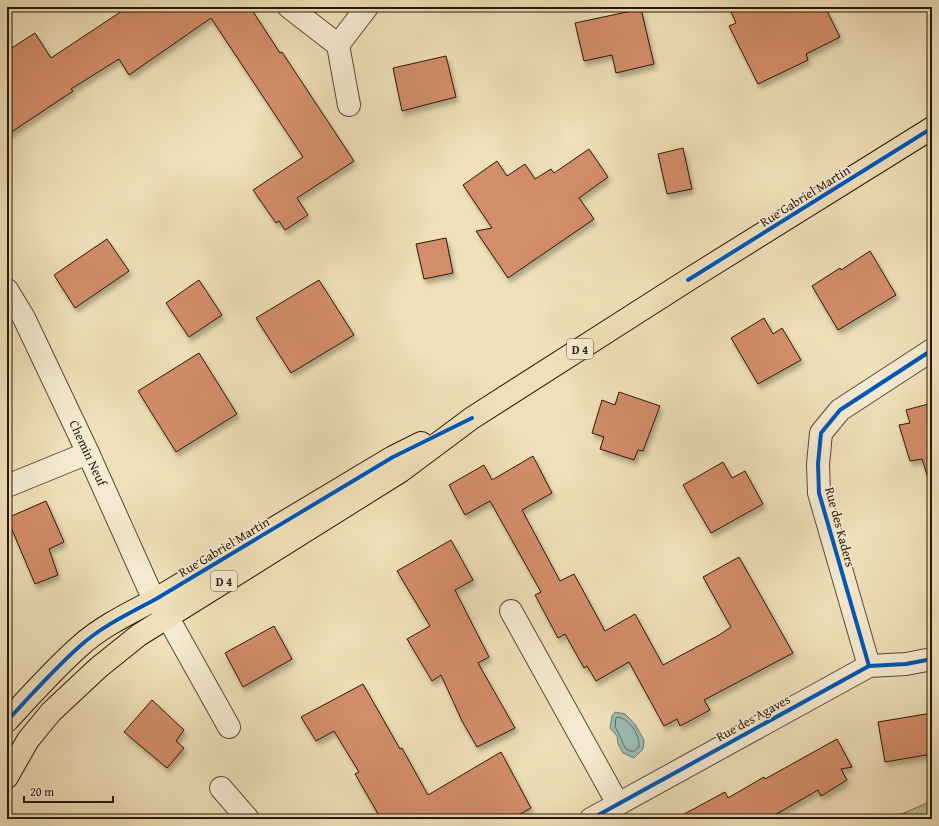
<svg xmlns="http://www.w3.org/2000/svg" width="939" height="826" viewBox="0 0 939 826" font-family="'Gentium Book Plus',serif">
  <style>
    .green { fill: #c1c08a; stroke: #756c48 }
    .water { fill: #9abcb4; stroke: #6d7a6e }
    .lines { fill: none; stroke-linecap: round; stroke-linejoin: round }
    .shore { stroke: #626a5c; stroke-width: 1 }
    .building { fill: #d28d6b; stroke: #291705; filter: url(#shadow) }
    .minor-casing { stroke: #5a4932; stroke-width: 24 }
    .major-casing { stroke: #291705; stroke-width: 24 }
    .minor { stroke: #f5ebd2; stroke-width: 22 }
    .major { stroke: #efe0b9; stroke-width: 22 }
    .cycleway-casing { stroke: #f5ebd2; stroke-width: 6 }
    .cycleway { stroke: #0057b8; stroke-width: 4 }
    .labels { text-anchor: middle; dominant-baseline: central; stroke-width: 3.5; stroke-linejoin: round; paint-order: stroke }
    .shield { fill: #f5ebd2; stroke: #665742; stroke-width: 1 }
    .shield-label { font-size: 12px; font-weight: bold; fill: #291705 }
    .street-label { font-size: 13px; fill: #291705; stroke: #f5ebd2 }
  </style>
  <defs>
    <filter id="shadow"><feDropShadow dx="2.5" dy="4.5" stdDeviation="2" flood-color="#0004"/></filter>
  </defs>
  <rect width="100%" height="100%" fill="#efe0b9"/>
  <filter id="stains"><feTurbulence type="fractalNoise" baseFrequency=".005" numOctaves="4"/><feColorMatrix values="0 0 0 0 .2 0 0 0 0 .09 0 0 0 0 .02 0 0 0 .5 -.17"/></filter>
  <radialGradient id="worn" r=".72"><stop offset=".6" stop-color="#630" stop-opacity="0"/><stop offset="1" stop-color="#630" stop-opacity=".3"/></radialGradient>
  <!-- green -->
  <path class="green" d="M 932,801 L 932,819 L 890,819 Z"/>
  <!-- water -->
  <path class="water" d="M 615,712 L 625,714 L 635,724 L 644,740 L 643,749 L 634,758 L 623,753 L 618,744 L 617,736 L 610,728 L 612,716 Z"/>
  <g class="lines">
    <!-- shore -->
    <path class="shore" d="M 618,717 C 630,719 640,735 639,747 L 633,752 L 626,749 C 621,741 620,734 615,727 L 616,718 Z"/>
  </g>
  <!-- building -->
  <g class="building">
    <path d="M 128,7 L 250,7 L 280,53 L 282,52 L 354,161 L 297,198 L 308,215 L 285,230 L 279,221 L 276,223 L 253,190 L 303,157 L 211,18 L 129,75 L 119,59 L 71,89 L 73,91 L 7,135 L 7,51 L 35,33 L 51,58 Z"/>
    <path d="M 729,7 L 825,7 L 840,37 L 806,54 L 808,60 L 758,84 L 729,26 L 736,23 Z"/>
    <path d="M 641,9 L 654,64 L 616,73 L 612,55 L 584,61 L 575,23 Z"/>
    <path d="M 446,56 L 456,97 L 402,111 L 393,68 Z"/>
    <path d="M 683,148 L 692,189 L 667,194 L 658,154 Z"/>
    <path d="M 589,149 L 608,177 L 579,198 L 594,219 L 508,278 L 476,231 L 492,228 L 463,185 L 497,161 L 507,176 L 525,164 L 535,179 L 551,169 L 554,173 Z"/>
    <path d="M 446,238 L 453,273 L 424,279 L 416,244 Z"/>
    <path d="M 107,239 L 129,271 L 75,308 L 54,275 Z"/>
    <path d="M 870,251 L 896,295 L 838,330 L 812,286 L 840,268 L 841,270 Z"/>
    <path d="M 199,280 L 222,315 L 189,337 L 166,303 Z"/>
    <path d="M 319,280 L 354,335 L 291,373 L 256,318 Z"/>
    <path d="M 764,318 L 773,334 L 782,328 L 801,360 L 758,384 L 731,338 Z"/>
    <path d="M 199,353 L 237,414 L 176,452 L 138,391 Z"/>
    <path d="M 619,392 L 660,406 L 643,451 L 638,450 L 634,460 L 600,449 L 604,437 L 592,433 L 602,400 L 615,405 Z"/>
    <path d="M 932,403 L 932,474 L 927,475 L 922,459 L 910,461 L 899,425 L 910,423 L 906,410 Z"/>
    <path d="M 533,456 L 552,493 L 522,510 L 560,581 L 574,574 L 605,631 L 635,614 L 663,665 L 719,635 L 731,627 L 703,577 L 739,557 L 793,653 L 704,700 L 710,710 L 680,726 L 677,719 L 664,726 L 629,662 L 596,681 L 587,666 L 584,668 L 565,634 L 558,638 L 535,595 L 541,592 L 490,501 L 465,515 L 449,485 L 484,465 L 492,480 Z"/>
    <path d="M 723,462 L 732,478 L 745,471 L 763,504 L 711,533 L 683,485 Z"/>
    <path d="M 46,501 L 64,542 L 49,549 L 58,575 L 35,584 L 7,518 Z"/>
    <path d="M 451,540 L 473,580 L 455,590 L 489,657 L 478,663 L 515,728 L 477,747 L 462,721 L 441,675 L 432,681 L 407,639 L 430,626 L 397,571 Z"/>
    <path d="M 274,626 L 292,659 L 243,687 L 225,653 Z"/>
    <path d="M 363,684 L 400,749 L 402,748 L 428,795 L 501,752 L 531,808 L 511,819 L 381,819 L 355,774 L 359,772 L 334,731 L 316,741 L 301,717 Z"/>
    <path d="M 152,700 L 184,730 L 176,741 L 184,748 L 167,768 L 124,732 Z"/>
    <path d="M 932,713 L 932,754 L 885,762 L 878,722 Z"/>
    <path d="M 837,739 L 852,767 L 841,769 L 847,780 L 821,796 L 818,790 L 768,819 L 675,819 L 725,792 L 728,798 L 764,777 L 765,779 Z"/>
  </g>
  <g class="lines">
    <!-- minor casing -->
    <g class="minor-casing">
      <g id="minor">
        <path d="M 289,7 L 338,45 L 349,105"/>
        <path d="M 338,45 L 367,7"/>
        <path d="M 7,290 L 24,318 L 88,453 L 149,589 L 167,616 L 229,727"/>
        <path d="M 7,486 L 88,453"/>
        <path d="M 511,611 L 618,804"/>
        <path d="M 869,666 L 819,493 L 818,464 L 821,433 L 840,410 L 932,350"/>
        <path d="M 221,788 L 248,819"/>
        <path d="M 591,819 L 869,666 L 906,664 L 932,659"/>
      </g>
    </g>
    <!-- major casing -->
    <g class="major-casing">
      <g id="major">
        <path d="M 7,721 C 30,696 54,669 80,646 C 102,626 130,613 156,599 L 393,457 L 421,443"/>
        <path d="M 7,777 L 28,740 L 51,712 L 98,668 L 139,635 L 401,471 L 472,418 L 688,280 L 932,128"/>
      </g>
    </g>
    <!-- minor -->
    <use href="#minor" class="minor"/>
    <!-- major -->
    <use href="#major" class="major"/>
    <!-- cycleway casing -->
    <g class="cycleway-casing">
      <g id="cycleway">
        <path d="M 688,280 L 932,128"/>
        <path d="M 869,666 L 819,493 L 818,464 L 821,433 L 840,410 L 932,350"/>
        <path d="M 7,721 C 30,696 54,669 80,646 C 102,626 130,613 156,599 L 393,457 L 472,418"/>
        <path d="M 591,819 L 869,666 L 906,664 L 932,659"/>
      </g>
    </g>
    <!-- cycleway -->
    <use href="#cycleway" class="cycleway"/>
  </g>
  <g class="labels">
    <!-- shield labels -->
    <g class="shield">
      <rect x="567" y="339" width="26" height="20" rx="3"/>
      <rect x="211" y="571" width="26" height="20" rx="3"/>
    </g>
    <g class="shield-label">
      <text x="580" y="349">D 4</text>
      <text x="224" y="581">D 4</text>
    </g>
    <!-- street labels -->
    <g class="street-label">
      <text transform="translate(805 196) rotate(-32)">Rue Gabriel Martin</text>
      <text transform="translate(88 453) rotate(65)">Chemin Neuf</text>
      <text transform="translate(840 527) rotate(75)">Rue des Kaders</text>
      <text transform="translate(224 547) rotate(-31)">Rue Gabriel Martin</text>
      <text transform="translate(753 718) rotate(-29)">Rue des Agaves</text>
    </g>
  </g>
  <!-- margin -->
  <rect width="939" height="826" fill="none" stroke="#efe0b9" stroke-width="24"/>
  <rect x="8" y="8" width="923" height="810" fill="none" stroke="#291705" stroke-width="2"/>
  <rect x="12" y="12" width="915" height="802" fill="none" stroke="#291705"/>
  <!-- scale -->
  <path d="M24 796v6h89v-6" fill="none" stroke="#291705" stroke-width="2"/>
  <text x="30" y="796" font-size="12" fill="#291705" stroke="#f5ebd2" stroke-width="3" paint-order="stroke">20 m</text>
  <rect width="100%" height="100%" filter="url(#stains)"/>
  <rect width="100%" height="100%" fill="url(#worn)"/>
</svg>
